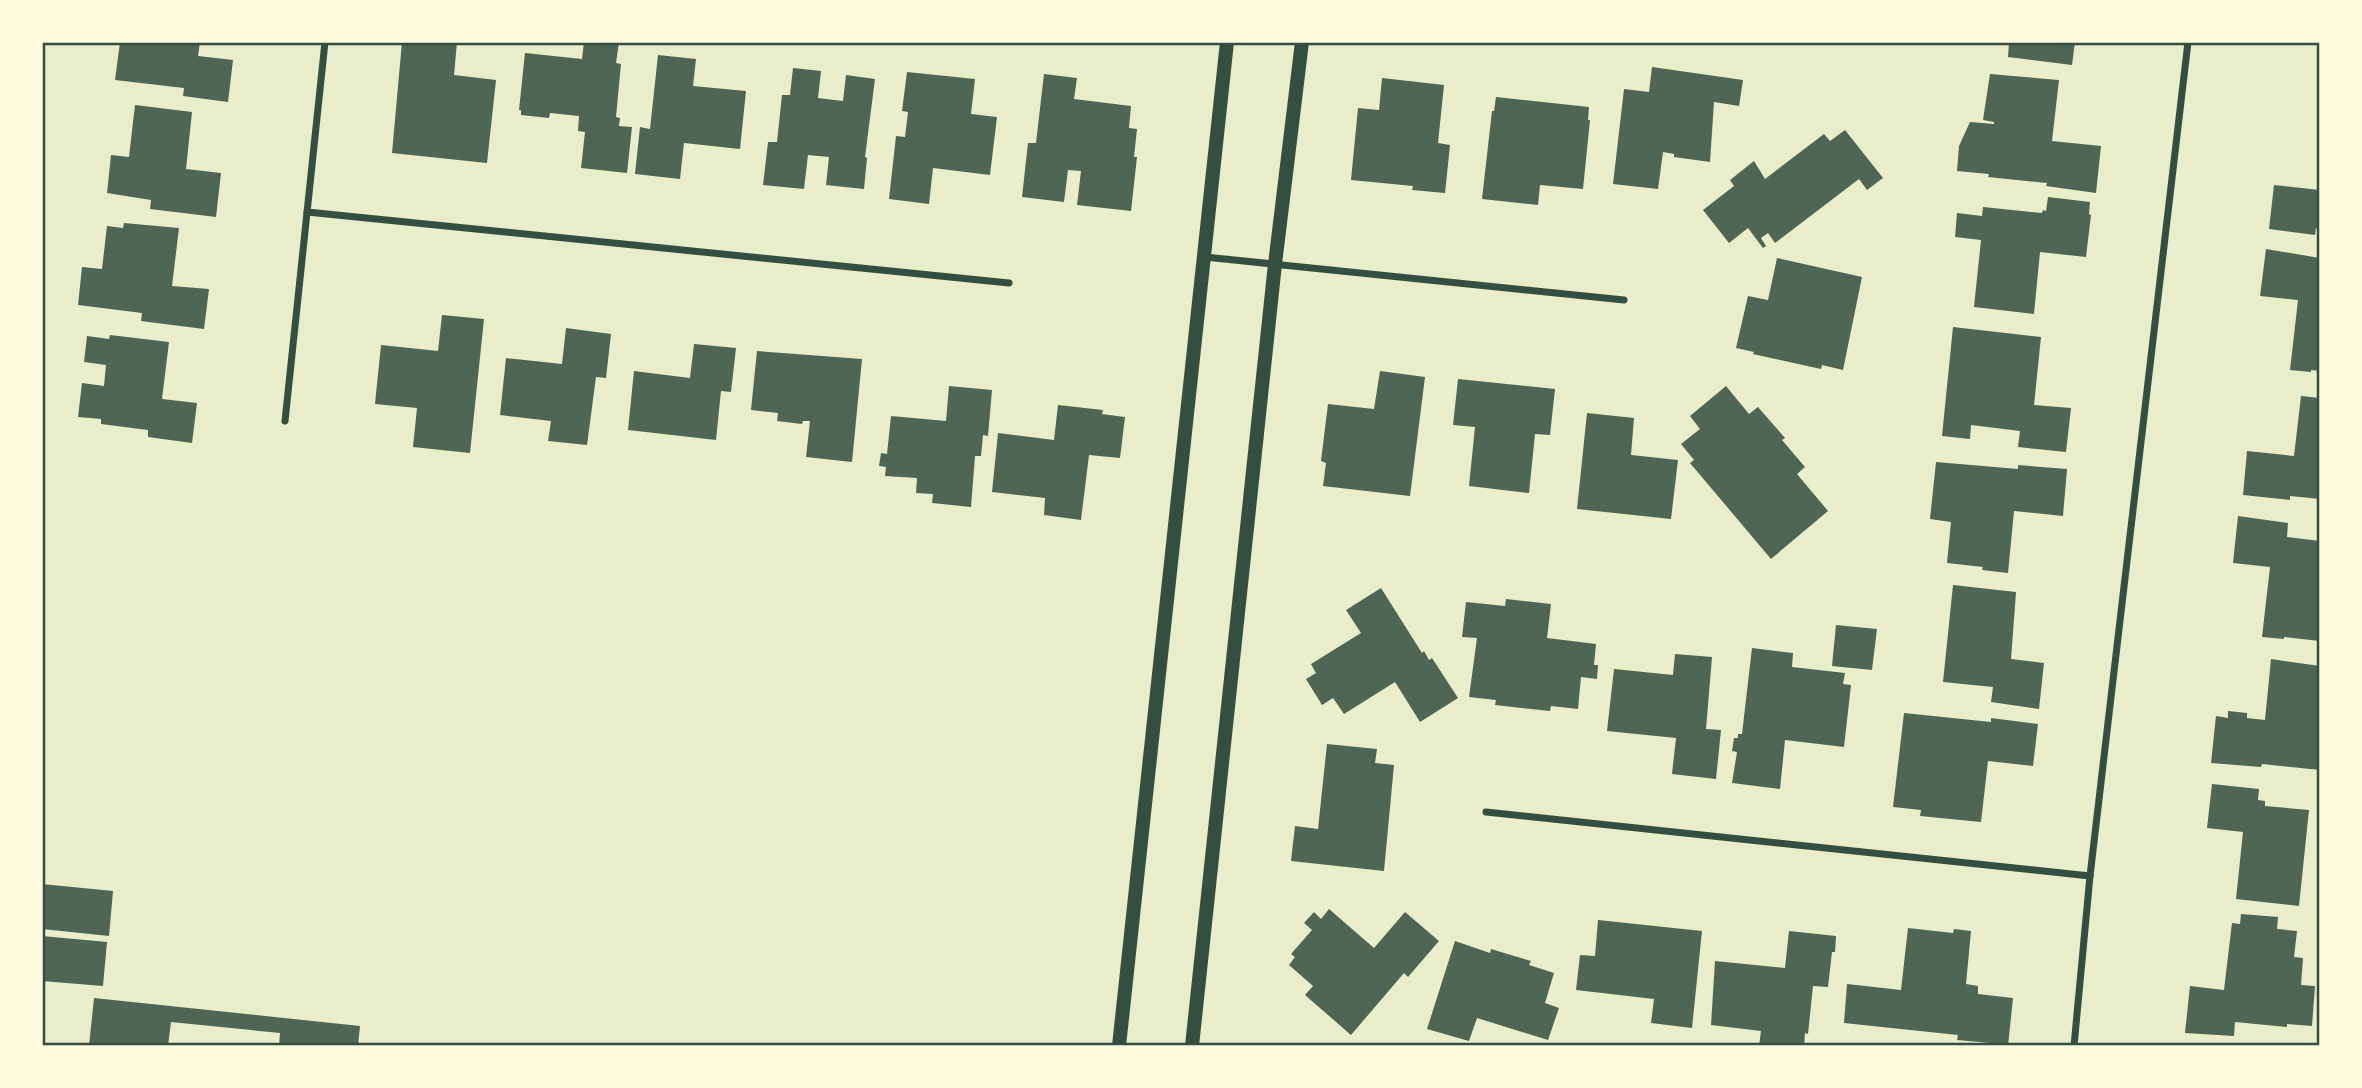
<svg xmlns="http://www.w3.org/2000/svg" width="2362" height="1088" viewBox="0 0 2362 1088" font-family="'Open Sans',sans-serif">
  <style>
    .building { fill: #4f6655 }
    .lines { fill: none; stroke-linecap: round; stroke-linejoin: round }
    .minor { stroke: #344e41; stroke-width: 7 }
    .secondary { stroke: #344e41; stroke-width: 14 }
    .neatline { fill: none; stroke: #344e41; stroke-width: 2.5 }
  </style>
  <rect width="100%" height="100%" fill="#e9edc9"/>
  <!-- building -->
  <g class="building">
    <path d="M 120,42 L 200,42 L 198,56 L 233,60 L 228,102 L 183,96 L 184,88 L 115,80 Z"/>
    <path d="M 402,42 L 457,42 L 454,75 L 496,80 L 487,163 L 392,153 Z"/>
    <path d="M 584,42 L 619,42 L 616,63 L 621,64 L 616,117 L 620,118 L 619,126 L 632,127 L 627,173 L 581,168 L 585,132 L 578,131 L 579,116 L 550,113 L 549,118 L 521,115 L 521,110 L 519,110 L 525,53 L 582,59 Z"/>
    <path d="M 2009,42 L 2075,42 L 2072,65 L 2008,57 Z"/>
    <path d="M 658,55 L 696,59 L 693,86 L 746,91 L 740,149 L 684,143 L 680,179 L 635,174 L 640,127 L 650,129 Z"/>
    <path d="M 1652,67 L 1743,80 L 1739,106 L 1714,102 L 1710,162 L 1674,157 L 1674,154 L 1663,152 L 1658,189 L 1613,184 L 1624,89 L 1649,92 Z"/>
    <path d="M 793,68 L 821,71 L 818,98 L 843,101 L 846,75 L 875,79 L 865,157 L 867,158 L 864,189 L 826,185 L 829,157 L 808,155 L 804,189 L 763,185 L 768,142 L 777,142 L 782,95 L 790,95 Z"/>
    <path d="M 907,72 L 975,79 L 971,114 L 997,117 L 990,175 L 933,168 L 929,204 L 889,199 L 896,136 L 905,137 L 908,112 L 902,111 Z"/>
    <path d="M 1044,74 L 1077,78 L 1074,99 L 1131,106 L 1129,128 L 1137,129 L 1134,157 L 1137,157 L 1131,211 L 1077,205 L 1081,171 L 1068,170 L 1064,202 L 1022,197 L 1028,143 L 1036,143 Z"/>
    <path d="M 1990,74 L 2059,80 L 2052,141 L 2101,146 L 2096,193 L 2046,186 L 2047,183 L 1988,177 L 1989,174 L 1957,171 L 1959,146 L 1970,122 L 1994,124 L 1994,122 L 1983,120 Z"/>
    <path d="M 1382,78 L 1444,85 L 1438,143 L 1450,145 L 1445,193 L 1412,190 L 1413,186 L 1351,180 L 1358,108 L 1379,110 Z"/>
    <path d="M 1496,97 L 1589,107 L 1588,120 L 1590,120 L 1583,189 L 1540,185 L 1538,205 L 1482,199 L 1492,111 L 1494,111 Z"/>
    <path d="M 135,105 L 192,112 L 186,169 L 221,173 L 216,217 L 150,209 L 151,200 L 107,193 L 111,155 L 129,157 Z"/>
    <path d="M 1845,130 L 1883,178 L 1867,190 L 1859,179 L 1775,243 L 1768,233 L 1761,238 L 1766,246 L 1763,248 L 1748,228 L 1729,243 L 1703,210 L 1734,186 L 1730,180 L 1754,161 L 1765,179 L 1824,134 L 1830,141 Z"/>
    <path d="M 2274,185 L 2320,190 L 2320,229 L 2316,228 L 2315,235 L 2269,229 Z"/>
    <path d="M 2048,197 L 2090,202 L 2089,214 L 2091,215 L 2086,257 L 2040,252 L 2034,314 L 1974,307 L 1981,240 L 1955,237 L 1957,213 L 1982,216 L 1983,207 L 2042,213 L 2043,210 L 2046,211 Z"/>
    <path d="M 124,223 L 179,228 L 172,286 L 209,289 L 204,329 L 141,321 L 142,313 L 78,305 L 82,267 L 102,269 L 107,226 L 123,228 Z"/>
    <path d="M 2266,249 L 2320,258 L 2320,371 L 2311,370 L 2311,372 L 2290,370 L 2298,300 L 2260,296 Z"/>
    <path d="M 1777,258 L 1862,277 L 1843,370 L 1822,365 L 1821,369 L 1753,354 L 1754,352 L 1736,348 L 1748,296 L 1768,300 Z"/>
    <path d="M 442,315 L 484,319 L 470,453 L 413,447 L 417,408 L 375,404 L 381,345 L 438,351 Z"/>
    <path d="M 1953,327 L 2041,337 L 2034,405 L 2071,408 L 2066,452 L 2018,447 L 2020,431 L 1971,425 L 1970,439 L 1942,436 Z"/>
    <path d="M 566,328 L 611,334 L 606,378 L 596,377 L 587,445 L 548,441 L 551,421 L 500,415 L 506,358 L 562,364 Z"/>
    <path d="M 110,335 L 169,342 L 162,399 L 197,403 L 192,443 L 148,437 L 148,430 L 101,424 L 101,419 L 78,417 L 82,383 L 104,386 L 106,365 L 84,362 L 87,336 L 109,339 Z"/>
    <path d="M 694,344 L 736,348 L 731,392 L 721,391 L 716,440 L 628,430 L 634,371 L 690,378 Z"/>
    <path d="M 757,351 L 862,359 L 852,462 L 806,457 L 810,421 L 803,421 L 802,424 L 777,421 L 778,413 L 751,410 Z"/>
    <path d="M 1380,371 L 1425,377 L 1410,496 L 1323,486 L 1326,463 L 1321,461 L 1328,404 L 1374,409 Z"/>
    <path d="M 1458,379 L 1555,389 L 1550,435 L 1535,434 L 1529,493 L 1469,486 L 1475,427 L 1453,425 Z"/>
    <path d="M 949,386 L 992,390 L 988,436 L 983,435 L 981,456 L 975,456 L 971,507 L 932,503 L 933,494 L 916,493 L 917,478 L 885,476 L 886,467 L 879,466 L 881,453 L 887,454 L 891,416 L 946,421 Z"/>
    <path d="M 1726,386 L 1749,414 L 1758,407 L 1785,438 L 1782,440 L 1805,467 L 1797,474 L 1828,511 L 1771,559 L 1690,463 L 1694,460 L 1681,444 L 1700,429 L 1690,416 Z"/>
    <path d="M 2301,396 L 2320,398 L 2320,499 L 2290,496 L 2290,500 L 2243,495 L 2247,451 L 2294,456 Z"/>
    <path d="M 1058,405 L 1103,410 L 1102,414 L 1125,417 L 1120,458 L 1089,455 L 1081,520 L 1044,515 L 1045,498 L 992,492 L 998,433 L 1054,440 Z"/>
    <path d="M 1587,413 L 1634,418 L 1631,455 L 1678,460 L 1671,519 L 1577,509 Z"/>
    <path d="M 1936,462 L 2018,469 L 2018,465 L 2067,469 L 2063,516 L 2014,511 L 2008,573 L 1982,570 L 1983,567 L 1947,563 L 1951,522 L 1930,519 Z"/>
    <path d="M 2238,516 L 2288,523 L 2287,537 L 2320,541 L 2320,641 L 2284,637 L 2284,639 L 2262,637 L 2270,567 L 2233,563 Z"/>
    <path d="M 1953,585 L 2016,592 L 2011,659 L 2044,663 L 2039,709 L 1991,702 L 1993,687 L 1943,682 Z"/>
    <path d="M 1381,588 L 1422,653 L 1424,651 L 1429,660 L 1432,658 L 1458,698 L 1420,722 L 1395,682 L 1344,714 L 1333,698 L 1322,705 L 1306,679 L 1316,673 L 1311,664 L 1361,633 L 1346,610 Z"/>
    <path d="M 1506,599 L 1551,604 L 1547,638 L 1596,644 L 1594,665 L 1598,665 L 1597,679 L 1581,677 L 1578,709 L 1551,706 L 1550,711 L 1495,705 L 1496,700 L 1469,697 L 1477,638 L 1462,637 L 1466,602 L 1505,606 Z"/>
    <path d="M 1836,625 L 1877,629 L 1872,670 L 1832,666 Z"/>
    <path d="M 1752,648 L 1793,653 L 1792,667 L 1845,673 L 1843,684 L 1851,685 L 1844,747 L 1785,740 L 1780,789 L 1732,783 L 1737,752 L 1732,751 L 1734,738 L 1738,738 L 1738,734 L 1742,734 Z"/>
    <path d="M 1675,654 L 1712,657 L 1706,729 L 1721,730 L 1716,779 L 1672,774 L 1676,738 L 1607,731 L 1614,669 L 1673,675 Z"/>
    <path d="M 2271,659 L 2320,666 L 2320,770 L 2262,764 L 2261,767 L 2211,763 L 2216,716 L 2228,718 L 2228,711 L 2247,713 L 2247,718 L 2265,720 Z"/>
    <path d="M 1904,713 L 1991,722 L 1991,718 L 2038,724 L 2033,766 L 1988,761 L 1981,822 L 1920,816 L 1921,810 L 1893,807 Z"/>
    <path d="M 1327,744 L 1377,749 L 1375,763 L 1394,765 L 1384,871 L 1291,861 L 1295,826 L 1318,829 Z"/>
    <path d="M 2212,784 L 2259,789 L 2258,800 L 2265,801 L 2265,806 L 2309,810 L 2299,906 L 2236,899 L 2243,832 L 2207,828 Z"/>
    <path d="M 42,884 L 113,891 L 109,936 L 42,929 Z"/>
    <path d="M 1329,909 L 1374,948 L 1405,912 L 1439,941 L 1408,977 L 1404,973 L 1351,1035 L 1305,995 L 1313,986 L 1289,965 L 1295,957 L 1291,954 L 1312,930 L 1304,923 L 1314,912 L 1321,919 Z"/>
    <path d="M 2241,914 L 2278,917 L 2277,929 L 2297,931 L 2294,957 L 2303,958 L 2301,985 L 2315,986 L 2312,1026 L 2287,1024 L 2287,1027 L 2235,1022 L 2234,1036 L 2185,1033 L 2190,986 L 2224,990 L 2232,923 L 2240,924 Z"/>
    <path d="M 1598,920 L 1702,931 L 1692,1028 L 1651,1023 L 1654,999 L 1576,990 L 1580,955 L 1595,956 Z"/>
    <path d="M 1908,928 L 1953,933 L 1954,929 L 1971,931 L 1966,984 L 1978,986 L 1978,994 L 2013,998 L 2008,1046 L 1989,1046 L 1990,1043 L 1957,1040 L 1958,1035 L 1844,1023 L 1847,984 L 1901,990 Z"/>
    <path d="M 1789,931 L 1836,936 L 1835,952 L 1832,952 L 1828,987 L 1813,986 L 1808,1034 L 1805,1033 L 1804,1046 L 1759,1046 L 1761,1031 L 1711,1025 L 1715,961 L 1785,968 Z"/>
    <path d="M 42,936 L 107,942 L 103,986 L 42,981 Z"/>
    <path d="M 1455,941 L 1490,953 L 1491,949 L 1531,961 L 1529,965 L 1554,973 L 1545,1003 L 1559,1008 L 1548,1040 L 1477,1018 L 1469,1041 L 1427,1029 Z"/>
    <path d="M 94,998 L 360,1026 L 358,1046 L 279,1046 L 280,1033 L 171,1022 L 168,1046 L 89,1046 Z"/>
  </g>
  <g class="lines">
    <!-- minor -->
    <g class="minor">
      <path d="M 307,212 L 1009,283"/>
      <path d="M 1205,257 L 1624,300"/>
      <path d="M 285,421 L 325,42"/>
      <path d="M 1486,812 L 2090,876"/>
      <path d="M 2074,1046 L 2090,876 L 2188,42"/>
    </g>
    <!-- secondary -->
    <g class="secondary">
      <path d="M 1119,1046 L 1227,42"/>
      <path d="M 1192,1046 L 1275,264 L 1302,42"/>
    </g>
  </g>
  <!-- border -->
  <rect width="2362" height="1088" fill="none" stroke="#fefae0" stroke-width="88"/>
  <rect x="44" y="44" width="2274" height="1000" class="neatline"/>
</svg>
